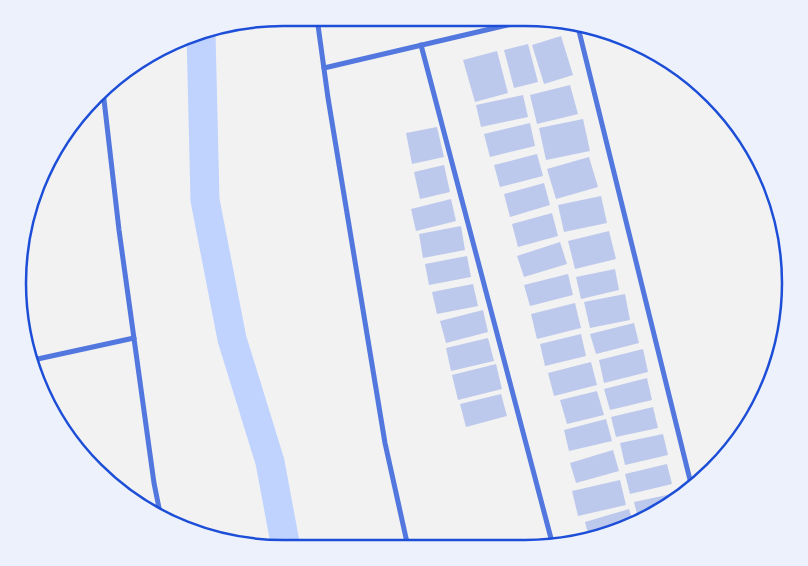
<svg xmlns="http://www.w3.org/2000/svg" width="808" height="566" viewBox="0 0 808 566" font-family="Commissioner,sans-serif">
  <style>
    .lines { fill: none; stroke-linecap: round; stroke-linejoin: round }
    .river { stroke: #bfd3fe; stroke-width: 29 }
    .building { fill: #bdc9ec }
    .minor { stroke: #5277de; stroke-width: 5 }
    .rim { fill: none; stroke: #1d4ed8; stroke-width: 2.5 }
  </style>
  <rect width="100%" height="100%" fill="#f2f2f2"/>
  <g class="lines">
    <!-- river -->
    <path class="river" d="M 201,33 L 205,200 L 232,339 L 270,462 L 286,548"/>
  </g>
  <!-- building -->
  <g class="building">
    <path d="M 561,36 L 573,75 L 544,84 L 532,45 Z"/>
    <path d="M 528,44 L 538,82 L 514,88 L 504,50 Z"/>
    <path d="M 497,51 L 508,93 L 475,102 L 463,60 Z"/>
    <path d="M 570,85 L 578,114 L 537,124 L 530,95 Z"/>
    <path d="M 523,95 L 528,117 L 481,127 L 476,105 Z"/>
    <path d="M 583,119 L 590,151 L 546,160 L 539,128 Z"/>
    <path d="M 530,123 L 535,146 L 490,157 L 484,134 Z"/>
    <path d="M 437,127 L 444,157 L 412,164 L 406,133 Z"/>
    <path d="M 537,154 L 543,176 L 500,187 L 494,165 Z"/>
    <path d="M 589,157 L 598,187 L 556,199 L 547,169 Z"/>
    <path d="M 444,165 L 450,192 L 420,199 L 414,172 Z"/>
    <path d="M 544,183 L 550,205 L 510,217 L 504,194 Z"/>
    <path d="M 601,196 L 607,223 L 564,232 L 558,205 Z"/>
    <path d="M 451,199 L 456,221 L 416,231 L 411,209 Z"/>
    <path d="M 552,213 L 558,236 L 518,247 L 512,224 Z"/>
    <path d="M 461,226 L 465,250 L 423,258 L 419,234 Z"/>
    <path d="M 609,231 L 616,259 L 575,269 L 568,241 Z"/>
    <path d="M 560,242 L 567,264 L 524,277 L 517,256 Z"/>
    <path d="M 467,256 L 471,277 L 429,285 L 425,264 Z"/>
    <path d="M 615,269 L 619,290 L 581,299 L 576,277 Z"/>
    <path d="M 568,274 L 573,295 L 530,306 L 524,285 Z"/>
    <path d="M 473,284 L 478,306 L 437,314 L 432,292 Z"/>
    <path d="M 625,294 L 630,320 L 590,328 L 584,302 Z"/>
    <path d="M 575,303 L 581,328 L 537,339 L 531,314 Z"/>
    <path d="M 483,310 L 488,332 L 446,343 L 440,321 Z"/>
    <path d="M 634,323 L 639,343 L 596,354 L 590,334 Z"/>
    <path d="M 581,334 L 586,356 L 545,366 L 540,344 Z"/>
    <path d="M 488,338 L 494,361 L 451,371 L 446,348 Z"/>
    <path d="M 643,349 L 648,372 L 604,383 L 599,360 Z"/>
    <path d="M 591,362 L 597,385 L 554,396 L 548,373 Z"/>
    <path d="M 496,364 L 502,389 L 458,400 L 452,375 Z"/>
    <path d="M 647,378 L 652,400 L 610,410 L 604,389 Z"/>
    <path d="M 597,391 L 604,415 L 567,424 L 560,400 Z"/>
    <path d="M 501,394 L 507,416 L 466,427 L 460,404 Z"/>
    <path d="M 653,407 L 658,428 L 616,437 L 611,417 Z"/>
    <path d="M 606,419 L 612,441 L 569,451 L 564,430 Z"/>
    <path d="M 663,434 L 668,455 L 625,465 L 620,443 Z"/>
    <path d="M 613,450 L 619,471 L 576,483 L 570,463 Z"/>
    <path d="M 667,464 L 672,484 L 630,494 L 625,474 Z"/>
    <path d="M 620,480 L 626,505 L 578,516 L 572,491 Z"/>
    <path d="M 676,493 L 677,498 L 639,522 L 634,502 Z"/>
    <path d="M 629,509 L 634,524 L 589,537 L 585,522 Z"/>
  </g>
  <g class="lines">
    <!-- minor -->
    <g class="minor">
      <path d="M 317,18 L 328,98 L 385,443 L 408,547"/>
      <path d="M 577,23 L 692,488"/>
      <path d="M 421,45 L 553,546"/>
      <path d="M 324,68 L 520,22"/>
      <path d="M 103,91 L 119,230 L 154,483 L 161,518"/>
      <path d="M 33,360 L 134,338"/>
    </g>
  </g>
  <!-- crop -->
  <path d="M0 0H808V566H0ZM283 26H525A257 257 0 0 1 782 283V283A257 257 0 0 1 525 540H283A257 257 0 0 1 26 283V283A257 257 0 0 1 283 26Z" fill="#edf1fc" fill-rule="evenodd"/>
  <path class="rim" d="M283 26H525A257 257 0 0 1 782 283V283A257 257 0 0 1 525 540H283A257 257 0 0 1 26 283V283A257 257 0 0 1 283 26Z"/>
</svg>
